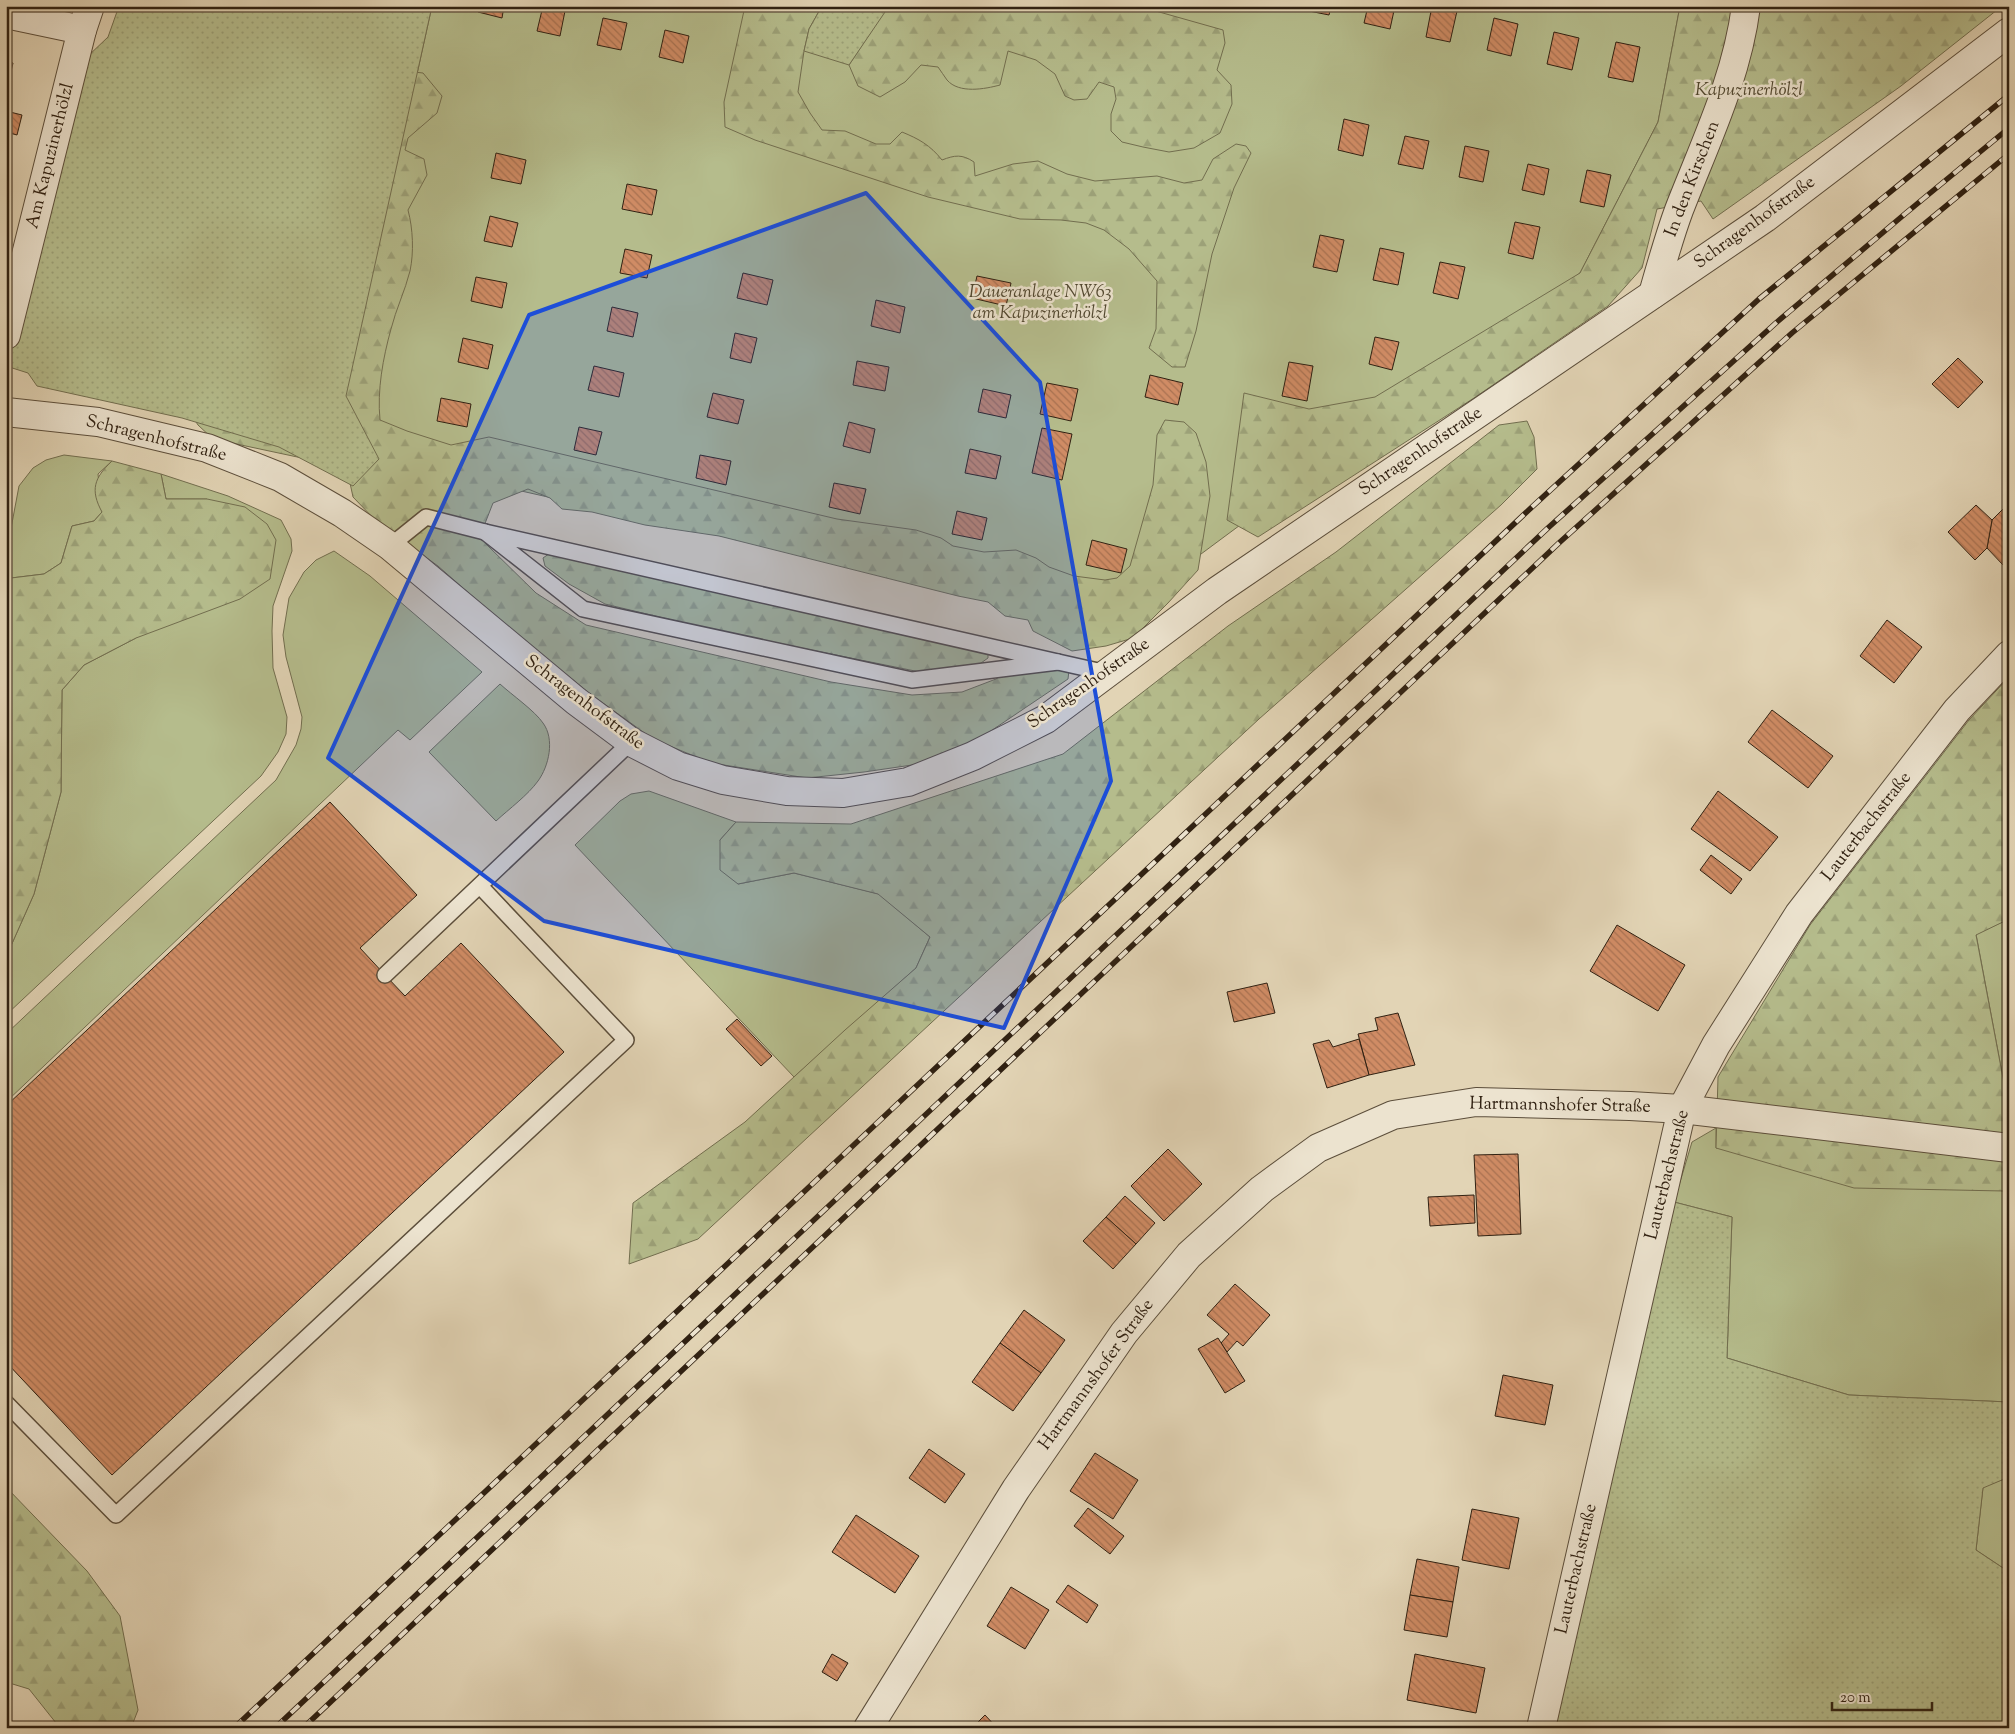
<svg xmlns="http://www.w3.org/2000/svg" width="2015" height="1734" viewBox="0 0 2015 1734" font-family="'Sorts Mill Goudy',serif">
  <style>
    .green { fill: #b5bc8c; stroke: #726e4f }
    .forest { fill: url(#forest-firs); stroke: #726e4f }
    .park { fill: url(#park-dots); stroke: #726e4f }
    .building { fill: url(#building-back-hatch); stroke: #302112 }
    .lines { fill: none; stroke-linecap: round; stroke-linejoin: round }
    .service-casing { stroke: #5c4e3b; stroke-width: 18 }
    .minor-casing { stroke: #5c4e3b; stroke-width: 30 }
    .tertiary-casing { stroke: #5c4e3b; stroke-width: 30 }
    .service { stroke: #ece3cf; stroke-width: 15 }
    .minor { stroke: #ece3cf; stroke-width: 28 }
    .tertiary { stroke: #ece3cf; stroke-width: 28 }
    .rail-casing { stroke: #302112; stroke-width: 5.5 }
    .rail { stroke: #ece3cf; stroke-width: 4; stroke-dasharray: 11; stroke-linecap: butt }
    .marked { fill: #1d4ed8; fill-opacity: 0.2; stroke: #1d4ed8; stroke-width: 4; stroke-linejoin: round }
    .labels { text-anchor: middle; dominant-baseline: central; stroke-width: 5; stroke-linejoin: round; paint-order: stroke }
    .park-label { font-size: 18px; font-style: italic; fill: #514830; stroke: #ece3cf }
    .street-label { font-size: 18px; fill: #302112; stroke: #ece3cf }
  </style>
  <defs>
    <pattern id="forest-firs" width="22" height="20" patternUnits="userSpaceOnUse" patternTransform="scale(1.25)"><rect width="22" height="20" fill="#b5bc8c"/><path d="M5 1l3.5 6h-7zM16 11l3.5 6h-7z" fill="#9ca178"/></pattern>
    <pattern id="park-dots" width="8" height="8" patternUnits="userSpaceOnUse" patternTransform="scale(1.25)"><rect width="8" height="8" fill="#b5bc8c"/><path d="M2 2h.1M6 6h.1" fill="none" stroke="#9ca178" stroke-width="1.8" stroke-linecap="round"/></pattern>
    <pattern id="building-back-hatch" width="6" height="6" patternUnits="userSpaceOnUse" patternTransform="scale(1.25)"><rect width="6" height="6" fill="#d08c65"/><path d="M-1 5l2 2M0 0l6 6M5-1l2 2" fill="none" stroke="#a97252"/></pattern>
  </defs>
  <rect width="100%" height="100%" fill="#e2d4b5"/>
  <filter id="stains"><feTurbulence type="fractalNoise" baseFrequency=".004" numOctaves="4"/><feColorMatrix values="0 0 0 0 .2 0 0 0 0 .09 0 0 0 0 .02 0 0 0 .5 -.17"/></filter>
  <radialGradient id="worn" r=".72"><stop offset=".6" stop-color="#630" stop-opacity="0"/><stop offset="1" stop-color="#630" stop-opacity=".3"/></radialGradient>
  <!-- green -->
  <g class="green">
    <path d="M 432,6 L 1680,6 L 1658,122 L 1580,273 L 1108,623 L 379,459 L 346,396 Z"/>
    <path d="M 64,455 L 112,461 L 98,474 L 102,512 L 94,521 L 72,526 L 61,563 L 44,574 L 11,578 L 6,589 L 6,555 L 19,486 L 33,468 L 46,460 Z"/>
    <path d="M 161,474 L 228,496 L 281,520 L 291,539 L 292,551 L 273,606 L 272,631 L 273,668 L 287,717 L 286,734 L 278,752 L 261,776 L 6,1015 L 6,957 L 34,894 L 61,792 L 62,690 L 84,665 L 136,638 L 207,499 L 166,499 Z"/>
    <path d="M 334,551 L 370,576 L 482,672 L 410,740 L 398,730 L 6,1102 L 6,1034 L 276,780 L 296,745 L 301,729 L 302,717 L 286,657 L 283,635 L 289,598 L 304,572 L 316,560 Z"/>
    <path d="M 500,684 C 512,695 535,711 543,723 C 555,739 549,766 538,781 C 528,795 509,809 496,821 L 429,752 Z"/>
    <path d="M 649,791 L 736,822 L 720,840 L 738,884 L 794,873 L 879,894 L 930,937 L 916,968 L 794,1077 L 575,845 L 620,801 L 631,794 Z"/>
    <path d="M 2009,919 L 2009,1110 L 1976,934 Z"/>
    <path d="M 1716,1128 L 1716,1148 L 2004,1191 L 2009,1187 L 2009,1402 L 1849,1395 L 1727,1358 L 1732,1217 L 1674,1202 L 1692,1142 Z"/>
    <path d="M 2009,1477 L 2009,1572 L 1976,1550 L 1983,1487 Z"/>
  </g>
  <!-- forest -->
  <g class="forest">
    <path d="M 745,6 L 822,6 L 809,29 L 804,51 L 798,92 L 810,113 L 822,130 L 845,131 L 876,144 L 890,144 L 902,132 C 919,139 930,145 942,160 C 955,155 962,154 974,162 L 975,176 L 1013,164 L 1038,161 L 1067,174 L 1095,181 L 1157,176 L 1184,183 L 1202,180 L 1213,159 L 1236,144 L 1246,146 L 1251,153 L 1234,188 L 1212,254 L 1196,331 L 1185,367 L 1172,367 L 1149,348 L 1156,329 L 1157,281 L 1129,249 L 1104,230 L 1086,223 L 1061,220 L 1020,219 L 928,197 L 755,140 L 725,127 L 724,102 Z"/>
    <path d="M 886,6 L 1138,6 L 1223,30 L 1225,43 L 1217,70 L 1231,85 L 1232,104 L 1220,133 L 1194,148 L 1169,152 L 1143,147 L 1122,142 L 1111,131 L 1111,114 L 1116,99 L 1114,87 L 1099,82 L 1087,99 L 1074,100 L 1065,96 L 1055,74 L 1036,60 L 1008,51 L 1000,85 C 985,89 959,94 947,80 C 944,76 941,71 938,67 L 921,65 L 905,82 L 880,97 L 858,86 L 849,65 L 884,12 Z"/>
    <path d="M 1680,6 L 2002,6 L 1901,86 L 1713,219 L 1701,201 L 1657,209 L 1642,268 L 1608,306 L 1474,398 L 1258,537 L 1227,520 L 1244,393 L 1309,409 L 1375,397 L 1580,273 L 1658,122 Z"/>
    <path d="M 378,68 L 423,73 L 442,96 L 437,113 L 408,138 L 405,150 L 424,159 L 427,175 L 408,210 C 413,229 414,252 410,271 C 405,291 396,309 391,329 C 383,358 377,390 380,420 L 407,431 L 451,445 L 489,437 L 837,519 L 916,530 L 941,538 L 953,546 L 984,552 L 1016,550 L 1036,558 L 1049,567 L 1074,576 L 1105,580 L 1117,578 L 1130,566 L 1153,485 L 1157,435 L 1165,420 L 1184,422 L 1196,433 L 1206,462 L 1210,496 L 1198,570 L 1168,603 L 1133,638 L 1106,646 L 1072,651 L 1033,631 L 1028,620 L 1005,616 L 988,602 L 958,596 L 719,536 L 645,525 L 592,512 L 562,509 L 550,498 L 528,489 L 493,503 L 484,526 L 486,544 L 536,593 L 586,625 L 831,682 L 912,695 L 962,692 L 996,679 L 1035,650 L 1070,661 L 1068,679 L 976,741 L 919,764 L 864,772 L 807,778 L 711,763 L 653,739 L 589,693 L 497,618 L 438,566 L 378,523 L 353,497 L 350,483 L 316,461 L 213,439 L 198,425 L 187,408 Z"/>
    <path d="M 1527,421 L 1534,437 L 1537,469 L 1501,505 L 1259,719 L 698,1239 L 629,1264 L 633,1203 L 745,1122 L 845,1030 L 916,968 L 930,937 L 878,894 L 794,873 L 738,884 L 720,870 L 720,840 L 736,822 L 851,824 L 1063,754 L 1228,626 L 1336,552 L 1499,425 Z"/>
    <path d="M 112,461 L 161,474 L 166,499 L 207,499 L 245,507 L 267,524 L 276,540 L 270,579 L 240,599 L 136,638 L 84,665 L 62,690 L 61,792 L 34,894 L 6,957 L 6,589 L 11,578 L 44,574 L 61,563 L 72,526 L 94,521 L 102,512 C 90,490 94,478 112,461 Z"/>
    <path d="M 553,551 L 988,652 L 988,658 L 974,668 L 920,672 L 722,632 L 605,604 L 569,584 L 545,566 L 543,558 Z"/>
    <path d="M 2009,677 L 2009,919 L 1976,935 L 2009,1110 L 2009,1163 L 2004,1191 L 1854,1188 L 1716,1148 L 1718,1077 L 1810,925 L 1969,720 Z"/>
    <path d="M 6,1487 L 87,1571 L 120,1616 L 138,1710 L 131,1728 L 60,1728 L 29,1689 L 6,1682 Z"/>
  </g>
  <!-- park -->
  <g class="park">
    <path d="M 119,6 L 432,6 L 346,396 L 379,459 L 353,486 L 279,447 L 182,418 L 37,386 L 28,373 L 6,366 L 6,354 L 54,159 L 87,57 L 108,37 Z"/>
    <path d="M 822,6 L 886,6 L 885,12 L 849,65 L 804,51 L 809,29 Z"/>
    <path d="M 1674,1202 L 1732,1217 L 1727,1358 L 1849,1395 L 2009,1402 L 2009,1477 L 1983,1488 L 1976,1550 L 2009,1572 L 2009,1728 L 1554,1728 Z"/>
  </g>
  <!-- building -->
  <g class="building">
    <path d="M 479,6 L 504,6 L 502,18 L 478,12 Z"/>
    <path d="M 543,6 L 566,6 L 560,36 L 537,31 Z"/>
    <path d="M 1305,6 L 1331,6 L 1329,15 L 1304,10 Z"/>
    <path d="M 1368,6 L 1395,6 L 1390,29 L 1364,23 Z"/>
    <path d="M 1432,6 L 1457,11 L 1450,42 L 1426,37 Z"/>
    <path d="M 603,18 L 627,23 L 621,50 L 597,45 Z"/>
    <path d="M 1494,18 L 1518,24 L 1511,56 L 1487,50 Z"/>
    <path d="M 665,30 L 689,36 L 683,63 L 659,57 Z"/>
    <path d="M 1554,32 L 1579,38 L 1572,70 L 1547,64 Z"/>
    <path d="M 1616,42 L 1640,47 L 1633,82 L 1608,77 Z"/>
    <path d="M 6,61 L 13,63 L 6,92 Z"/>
    <path d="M 6,111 L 22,115 L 17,135 L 6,132 Z"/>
    <path d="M 1344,119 L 1369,125 L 1363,156 L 1338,150 Z"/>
    <path d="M 1405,136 L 1429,141 L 1423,169 L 1398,164 Z"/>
    <path d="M 1465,146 L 1489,151 L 1483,182 L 1459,177 Z"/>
    <path d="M 496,153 L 526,160 L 521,184 L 491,178 Z"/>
    <path d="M 1528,164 L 1549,169 L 1544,195 L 1522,190 Z"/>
    <path d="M 1587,170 L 1611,175 L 1604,207 L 1580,202 Z"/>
    <path d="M 627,184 L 657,190 L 652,215 L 622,209 Z"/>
    <path d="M 490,216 L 518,223 L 512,247 L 484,241 Z"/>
    <path d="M 1515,222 L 1540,227 L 1533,259 L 1508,253 Z"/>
    <path d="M 1320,235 L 1344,240 L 1337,272 L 1313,267 Z"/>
    <path d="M 1380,248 L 1404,253 L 1398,285 L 1373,280 Z"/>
    <path d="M 625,249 L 652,255 L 647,278 L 620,273 Z"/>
    <path d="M 1440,262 L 1465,267 L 1458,299 L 1433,293 Z"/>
    <path d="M 743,273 L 773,280 L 767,305 L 737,298 Z"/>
    <path d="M 977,276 L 1011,283 L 1006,306 L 972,298 Z"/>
    <path d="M 476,277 L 507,283 L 502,308 L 471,301 Z"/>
    <path d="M 876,300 L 905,307 L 900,333 L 871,326 Z"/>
    <path d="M 612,307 L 638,313 L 633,337 L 607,331 Z"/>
    <path d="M 735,333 L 757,338 L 751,363 L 730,358 Z"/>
    <path d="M 1375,337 L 1399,342 L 1392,370 L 1369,364 Z"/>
    <path d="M 463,338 L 493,345 L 488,369 L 458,362 Z"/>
    <path d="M 1958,358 L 1983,382 L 1958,408 L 1932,384 Z"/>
    <path d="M 857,361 L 889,367 L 885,391 L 853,385 Z"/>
    <path d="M 1289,362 L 1313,366 L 1307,401 L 1282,396 Z"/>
    <path d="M 594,366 L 624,373 L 619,397 L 588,390 Z"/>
    <path d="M 1150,375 L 1183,383 L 1178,405 L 1145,397 Z"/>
    <path d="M 1047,383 L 1078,389 L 1071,421 L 1040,414 Z"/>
    <path d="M 983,389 L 1011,395 L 1006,418 L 978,412 Z"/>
    <path d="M 713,393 L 744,400 L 738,424 L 707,417 Z"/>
    <path d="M 441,398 L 471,404 L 467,427 L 437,421 Z"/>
    <path d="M 849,422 L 875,429 L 870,453 L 843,446 Z"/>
    <path d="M 579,427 L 602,432 L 596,455 L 574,450 Z"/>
    <path d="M 1042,428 L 1072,434 L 1062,480 L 1032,473 Z"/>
    <path d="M 970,449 L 1001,456 L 996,479 L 965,473 Z"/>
    <path d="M 700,455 L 731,461 L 726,485 L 696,478 Z"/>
    <path d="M 834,483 L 866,489 L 860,514 L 829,507 Z"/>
    <path d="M 2009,503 L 2009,560 L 2003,565 L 1987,548 L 1992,520 Z"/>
    <path d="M 1976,505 L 1992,520 L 1987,548 L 1975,560 L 1948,532 Z"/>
    <path d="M 957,511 L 987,518 L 982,540 L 952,534 Z"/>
    <path d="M 1092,540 L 1127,549 L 1121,573 L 1086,565 Z"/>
    <path d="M 1887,620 L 1922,647 L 1894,683 L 1860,656 Z"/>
    <path d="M 1772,710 L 1833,756 L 1808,788 L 1748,742 Z"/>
    <path d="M 1718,791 L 1778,837 L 1750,871 L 1691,829 Z"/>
    <path d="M 330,802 L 417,895 L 360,948 L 385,975 L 405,996 L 461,943 L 564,1052 L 112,1475 L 6,1362 L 6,1106 Z"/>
    <path d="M 1711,855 L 1742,879 L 1731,894 L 1700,870 Z"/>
    <path d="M 1617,925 L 1685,965 L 1658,1011 L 1590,971 Z"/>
    <path d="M 1267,983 L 1275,1013 L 1234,1022 L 1227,992 Z"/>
    <path d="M 1398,1013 L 1415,1065 L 1369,1075 L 1358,1034 L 1378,1030 L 1375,1018 Z"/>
    <path d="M 737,1019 L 772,1056 L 761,1066 L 726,1029 Z"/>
    <path d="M 1359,1039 L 1369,1075 L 1327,1088 L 1313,1044 L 1329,1040 L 1333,1047 Z"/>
    <path d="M 1168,1149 L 1202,1184 L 1164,1221 L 1131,1186 Z"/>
    <path d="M 1518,1154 L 1521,1234 L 1478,1236 L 1474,1155 Z"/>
    <path d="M 1474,1195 L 1475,1223 L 1430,1226 L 1428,1197 Z"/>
    <path d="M 1125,1196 L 1155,1223 L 1136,1244 L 1106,1217 Z"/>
    <path d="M 1106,1217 L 1136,1244 L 1113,1269 L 1083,1241 Z"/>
    <path d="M 1235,1284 L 1270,1315 L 1243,1346 L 1237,1341 L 1227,1352 L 1221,1343 L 1229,1334 L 1207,1315 Z"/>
    <path d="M 1024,1310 L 1065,1340 L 1041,1373 L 1000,1343 Z"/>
    <path d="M 1218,1338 L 1245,1381 L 1225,1393 L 1198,1349 Z"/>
    <path d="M 1000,1343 L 1041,1373 L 1013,1411 L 972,1382 Z"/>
    <path d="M 1503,1375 L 1553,1385 L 1545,1425 L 1495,1416 Z"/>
    <path d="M 929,1449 L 965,1474 L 945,1503 L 909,1478 Z"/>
    <path d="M 1095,1453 L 1138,1480 L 1113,1519 L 1070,1491 Z"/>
    <path d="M 1088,1508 L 1124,1536 L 1110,1554 L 1074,1526 Z"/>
    <path d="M 1472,1509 L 1519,1518 L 1509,1569 L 1462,1560 Z"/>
    <path d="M 856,1515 L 919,1556 L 895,1593 L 832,1552 Z"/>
    <path d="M 1417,1559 L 1459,1567 L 1453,1602 L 1410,1595 Z"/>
    <path d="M 1068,1585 L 1098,1605 L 1087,1623 L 1056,1602 Z"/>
    <path d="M 1011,1587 L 1049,1610 L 1025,1649 L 987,1626 Z"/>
    <path d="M 1410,1595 L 1453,1602 L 1447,1637 L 1404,1630 Z"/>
    <path d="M 832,1654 L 848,1663 L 837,1681 L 822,1672 Z"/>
    <path d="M 1415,1654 L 1485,1668 L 1476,1713 L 1407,1700 Z"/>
    <path d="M 985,1715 L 997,1728 L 972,1728 Z"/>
  </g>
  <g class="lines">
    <!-- service casing -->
    <g class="service-casing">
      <g id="service">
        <path d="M 485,532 L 1058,662 L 912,680 L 583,609 Z"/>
        <path d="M 390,546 L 426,517 L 485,532"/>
        <path d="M 1058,662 L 1107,673"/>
        <path d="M 385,975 L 631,742"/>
        <path d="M 6,1403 L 116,1515 L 626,1040 L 480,886"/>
      </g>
    </g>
    <!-- minor casing -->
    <g class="minor-casing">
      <g id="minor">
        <path d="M 6,14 L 82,30"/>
        <path d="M 1653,294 C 1661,266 1669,237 1679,210 C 1705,143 1737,78 1746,6"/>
        <path d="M 6,335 L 82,30 L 90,6"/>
        <path d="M 868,1728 L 1016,1489 L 1124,1333 L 1189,1255 L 1262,1189 L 1318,1148 L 1393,1115 L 1476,1102 L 1630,1106 L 1682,1109 L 2009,1148"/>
        <path d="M 1541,1728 L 1682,1109 L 1716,1045 L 1799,914 L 1957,710 L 2009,655"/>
      </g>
    </g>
    <!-- tertiary casing -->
    <g class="tertiary-casing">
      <path id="tertiary" d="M 6,412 L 98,422 L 207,448 L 280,477 L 342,513 L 390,546 L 576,701 L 631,742 L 678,766 L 723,780 L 787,791 L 843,793 L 908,782 L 973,756 L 1046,719 L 1217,591 L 1765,218 L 2009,32"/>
    </g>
    <!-- service -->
    <use href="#service" class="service"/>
    <!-- minor -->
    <use href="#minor" class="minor"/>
    <!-- tertiary -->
    <use href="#tertiary" class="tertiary"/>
    <!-- rail casing -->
    <g class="rail-casing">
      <g id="rail">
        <path d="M 234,1728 L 1532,507 L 1759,299 L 2009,95"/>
        <path d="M 275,1728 L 1549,527 L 1777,322 L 1906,213 L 2009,128"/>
        <path d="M 303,1728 L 1560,542 L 1792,333 L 2009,154"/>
      </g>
    </g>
    <!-- rail -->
    <use href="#rail" class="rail"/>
  </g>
  <!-- marked area -->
  <path class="marked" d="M 866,193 L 1040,382 L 1111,781 L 1004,1028 L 544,921 L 328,758 L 529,315 Z"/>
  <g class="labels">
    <!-- park labels -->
    <g class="park-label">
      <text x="1749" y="91">Kapuzinerhölzl</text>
      <text x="1040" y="293">Daueranlage NW63<tspan x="1040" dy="21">am Kapuzinerhölzl</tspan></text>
    </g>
    <!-- street labels -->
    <g class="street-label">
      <text transform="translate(51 156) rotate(-76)">Am Kapuzinerhölzl</text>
      <text transform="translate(1693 179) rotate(-69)">In den Kirschen</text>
      <text transform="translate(1755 223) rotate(-36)">Schragenhofstraße</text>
      <text transform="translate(156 439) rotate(14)">Schragenhofstraße</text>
      <text transform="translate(1421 452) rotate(-34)">Schragenhofstraße</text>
      <text transform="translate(1089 684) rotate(-35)">Schragenhofstraße</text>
      <text transform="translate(584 703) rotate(37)">Schragenhofstraße</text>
      <text transform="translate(1867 827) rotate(-52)">Lauterbachstraße</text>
      <text transform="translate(1560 1106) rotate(1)">Hartmannshofer Straße</text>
      <text transform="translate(1668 1175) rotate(-76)">Lauterbachstraße</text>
      <text transform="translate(1097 1375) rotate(-54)">Hartmannshofer Straße</text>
      <text transform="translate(1577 1569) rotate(-77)">Lauterbachstraße</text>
    </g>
  </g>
  <!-- margin -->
  <rect width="2015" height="1734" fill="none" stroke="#e2d4b5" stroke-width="25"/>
  <rect x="8" y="8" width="2000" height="1719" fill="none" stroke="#302112" stroke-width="2.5"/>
  <rect x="12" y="12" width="1990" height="1709" fill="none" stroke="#302112"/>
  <!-- scale -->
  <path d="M1832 1702v8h100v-8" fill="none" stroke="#302112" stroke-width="2.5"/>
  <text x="1840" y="1702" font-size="15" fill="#302112" stroke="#ece3cf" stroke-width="4" paint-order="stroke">20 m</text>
  <rect width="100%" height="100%" filter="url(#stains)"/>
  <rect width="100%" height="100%" fill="url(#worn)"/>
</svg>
